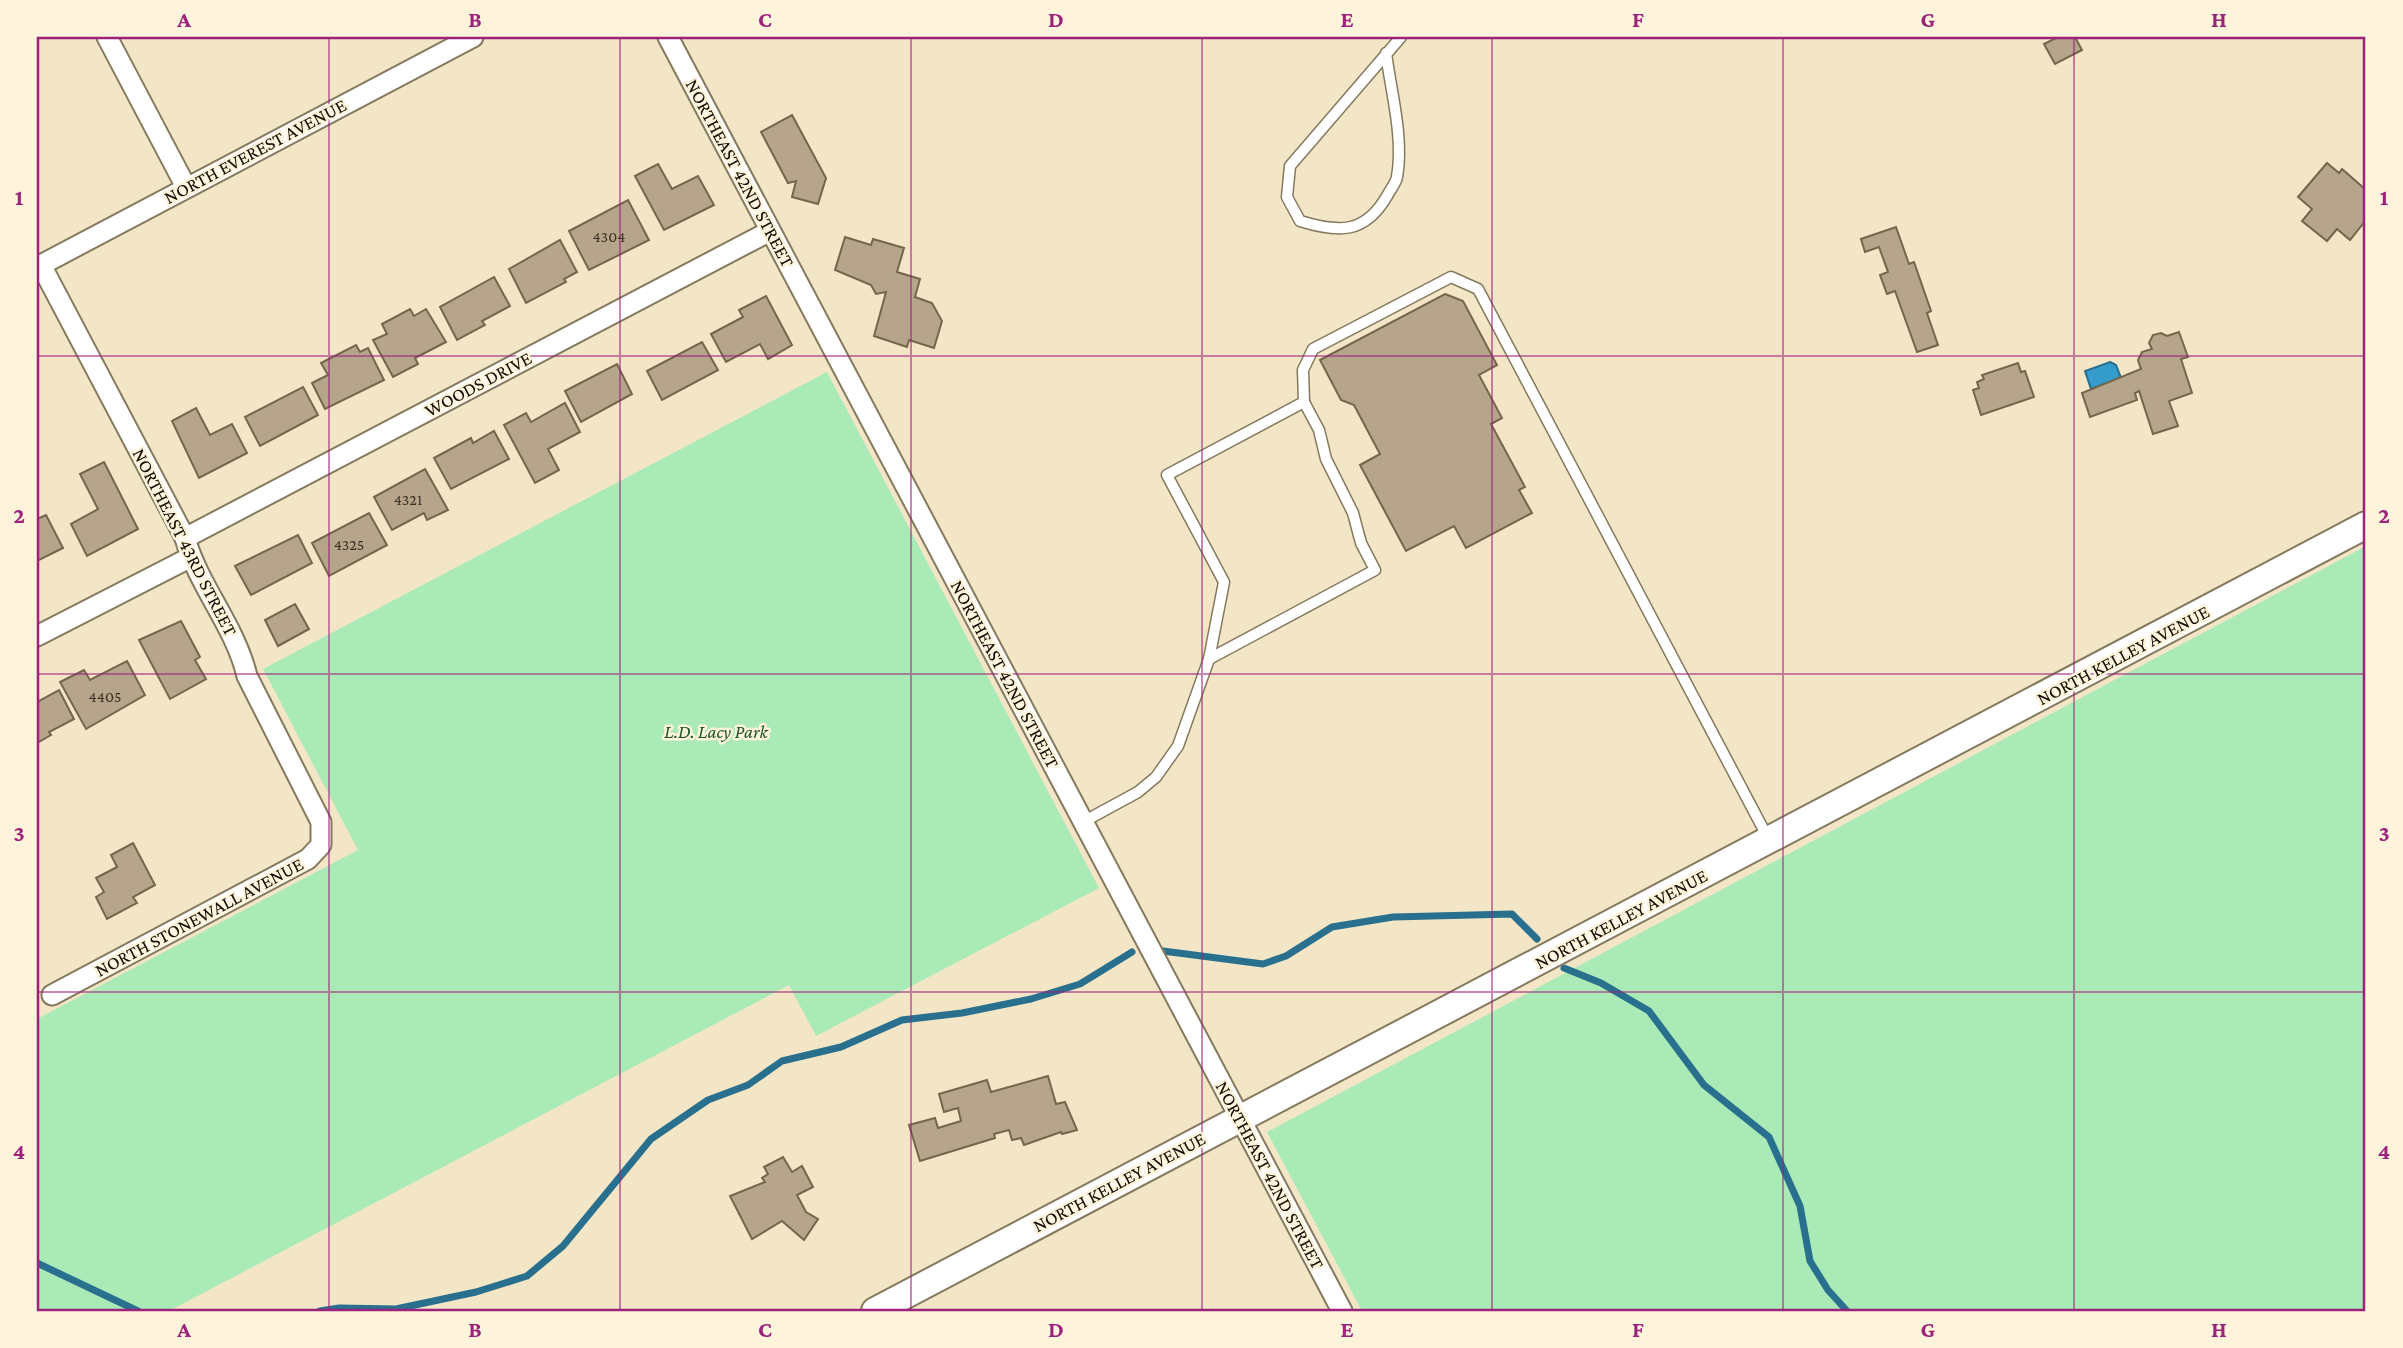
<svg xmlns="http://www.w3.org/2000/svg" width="2403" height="1348" viewBox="0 0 2403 1348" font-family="'Crimson Pro',serif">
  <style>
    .green { fill: #aaeab6 }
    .water { fill: #349bca; stroke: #29708e; stroke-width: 2 }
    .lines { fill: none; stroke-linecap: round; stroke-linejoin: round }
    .stream { stroke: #29708e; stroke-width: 7 }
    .building { fill: #b6a58a; stroke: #75654c; stroke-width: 2 }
    .lane-casing { stroke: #85795e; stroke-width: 13 }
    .street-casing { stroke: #85795e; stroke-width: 23 }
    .secondary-casing { stroke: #85795e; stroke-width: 30 }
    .lane { stroke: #fff; stroke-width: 10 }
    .street { stroke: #fff; stroke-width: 19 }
    .secondary { stroke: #fff; stroke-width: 26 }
    .grid { fill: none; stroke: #9b237b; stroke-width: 2; stroke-opacity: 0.55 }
    .labels { text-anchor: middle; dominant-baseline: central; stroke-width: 5; stroke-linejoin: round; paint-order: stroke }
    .number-label { font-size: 16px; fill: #3a3225 }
    .street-label { font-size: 19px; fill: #100c03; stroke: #fef4db }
    .park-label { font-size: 19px; font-style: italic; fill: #1c542c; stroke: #fef4db }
    .neatline { fill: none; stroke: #9b237b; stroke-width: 2.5 }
    .grid-label { font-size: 23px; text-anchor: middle; font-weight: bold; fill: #9b237b }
  </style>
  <rect width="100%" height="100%" fill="#f3e6c7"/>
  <!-- green -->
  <g class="green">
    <path d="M 827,372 L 1099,888 L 816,1036 L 789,985 L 169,1311 L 37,1311 L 37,1019 L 358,850 L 263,669 Z"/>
    <path d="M 2366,546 L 2366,1311 L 1362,1311 L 1267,1132 Z"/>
  </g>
  <!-- water -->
  <path class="water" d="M 2110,362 L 2116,365 L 2121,378 L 2091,389 L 2085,371 Z"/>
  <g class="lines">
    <!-- stream -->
    <g class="stream">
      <path d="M 1163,951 L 1263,964 L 1286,956 L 1332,927 L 1393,917 L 1512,914 L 1537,939"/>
      <path d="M 1564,968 L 1601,983 L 1649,1011 L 1704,1085 L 1769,1137 L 1800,1206 L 1810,1261 L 1828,1290 L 1847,1311"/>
      <path d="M 37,1263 L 138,1311"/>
      <path d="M 320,1311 L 339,1308 L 396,1309 L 476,1292 L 527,1276 L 563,1246 L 651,1139 L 708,1100 L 748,1085 L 782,1061 L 841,1047 L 902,1020 L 962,1013 L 1031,999 L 1080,984 L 1132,952"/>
    </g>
  </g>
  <!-- building -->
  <g class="building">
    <path d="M 2058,37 L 2075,37 L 2082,50 L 2055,64 L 2044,44 Z"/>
    <path d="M 792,115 L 826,178 L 818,204 L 792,197 L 796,181 L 788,183 L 761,132 Z"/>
    <path d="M 2327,163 L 2339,173 L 2342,169 L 2366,190 L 2366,220 L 2350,240 L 2337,229 L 2327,241 L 2302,221 L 2312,209 L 2298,197 Z"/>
    <path d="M 658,164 L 672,189 L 698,176 L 714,205 L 664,230 L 635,176 Z"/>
    <path d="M 628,200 L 649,240 L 589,270 L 569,231 Z"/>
    <path d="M 1896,227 L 1909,264 L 1914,262 L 1931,311 L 1927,313 L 1938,345 L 1917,352 L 1895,291 L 1887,294 L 1880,275 L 1888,272 L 1879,247 L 1865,252 L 1861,239 Z"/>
    <path d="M 845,237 L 871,245 L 873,239 L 904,248 L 897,272 L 920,279 L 915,297 L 932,303 L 942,321 L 934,348 L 909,340 L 907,347 L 874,336 L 886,292 L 876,294 L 871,285 L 835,270 Z"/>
    <path d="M 560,240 L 577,272 L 564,279 L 566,282 L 526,303 L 509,269 Z"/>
    <path d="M 494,277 L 510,306 L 482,321 L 485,325 L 457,340 L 440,307 Z"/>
    <path d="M 1445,294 L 1463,301 L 1497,365 L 1479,375 L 1502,418 L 1491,424 L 1525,487 L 1519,490 L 1532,513 L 1466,548 L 1454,526 L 1406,551 L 1360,465 L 1380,454 L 1354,405 L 1341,400 L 1320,360 Z"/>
    <path d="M 766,296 L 792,345 L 768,359 L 760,344 L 726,362 L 711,334 L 743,317 L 739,310 Z"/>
    <path d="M 410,309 L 414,316 L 426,309 L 446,342 L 415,358 L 418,364 L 393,377 L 373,340 L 387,334 L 382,324 Z"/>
    <path d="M 2179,332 L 2188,357 L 2181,359 L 2192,393 L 2169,401 L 2178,426 L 2153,434 L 2139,391 L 2135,393 L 2137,400 L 2090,417 L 2082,393 L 2141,369 L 2138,360 L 2142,352 L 2152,349 L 2149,343 L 2153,335 L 2161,333 L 2167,336 Z"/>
    <path d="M 702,342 L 718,370 L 662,400 L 647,371 Z"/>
    <path d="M 356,345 L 360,352 L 368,348 L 384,380 L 325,409 L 312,383 L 328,375 L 321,363 Z"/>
    <path d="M 2018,363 L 2021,372 L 2025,371 L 2034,397 L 1981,415 L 1973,390 L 1979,388 L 1977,382 L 1984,379 L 1982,375 Z"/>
    <path d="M 617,364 L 632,394 L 581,422 L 565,391 Z"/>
    <path d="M 303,387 L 318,415 L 260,446 L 245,417 Z"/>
    <path d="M 565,403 L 580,432 L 548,449 L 559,470 L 535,483 L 504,425 L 526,413 L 531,422 Z"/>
    <path d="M 196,408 L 210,435 L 232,424 L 247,453 L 199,478 L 172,421 Z"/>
    <path d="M 494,431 L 509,459 L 451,489 L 434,458 L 471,438 L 473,443 Z"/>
    <path d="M 104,462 L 138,529 L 87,556 L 71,524 L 98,509 L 80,474 Z"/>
    <path d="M 425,469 L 448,510 L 427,520 L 424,513 L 392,530 L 374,497 Z"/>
    <path d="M 369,513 L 387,545 L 329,576 L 312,543 Z"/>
    <path d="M 46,515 L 63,548 L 37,561 L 37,519 Z"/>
    <path d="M 298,535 L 312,563 L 251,595 L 235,566 Z"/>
    <path d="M 295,604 L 309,629 L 278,646 L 265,620 Z"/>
    <path d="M 181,621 L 200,657 L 195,660 L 206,679 L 170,699 L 139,640 Z"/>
    <path d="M 127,661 L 145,695 L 86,729 L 60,682 L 84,670 L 90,680 Z"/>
    <path d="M 59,690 L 74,719 L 49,732 L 51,735 L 37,743 L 37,702 Z"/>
    <path d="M 133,843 L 155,885 L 133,897 L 137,903 L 107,919 L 96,897 L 104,892 L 96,878 L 117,867 L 111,855 Z"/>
    <path d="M 1048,1076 L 1056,1104 L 1065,1102 L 1077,1130 L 1062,1134 L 1061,1132 L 1024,1145 L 1021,1138 L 1012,1140 L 1009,1130 L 994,1134 L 995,1138 L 920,1161 L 909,1125 L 935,1118 L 938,1128 L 961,1121 L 958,1108 L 944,1112 L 939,1094 L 987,1080 L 991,1092 Z"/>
    <path d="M 783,1157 L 792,1172 L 802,1166 L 813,1187 L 797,1195 L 806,1212 L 818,1219 L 804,1240 L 782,1221 L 752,1239 L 730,1196 L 765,1182 L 762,1178 L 768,1174 L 764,1167 Z"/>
  </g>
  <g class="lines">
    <!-- lane casing -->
    <g class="lane-casing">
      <g id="lane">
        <path d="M 1386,53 C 1391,92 1404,138 1397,177 C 1396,183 1390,190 1387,196 C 1365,234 1339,233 1300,221 L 1287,197 L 1290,166 L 1401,37"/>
        <path d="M 1209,659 L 1375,570 L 1361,543 L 1353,513 L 1326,459 L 1319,430 L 1304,402"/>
        <path d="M 1083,822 L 1138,792 L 1156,777 L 1178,746 L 1209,659 L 1224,582 L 1167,475 L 1304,402 L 1303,370 L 1313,349 L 1451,277 L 1478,289 L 1768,838"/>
      </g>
    </g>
    <!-- street casing -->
    <g class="street-casing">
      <g id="street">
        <path d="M 107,37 L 186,187"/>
        <path d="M 668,37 L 1342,1311"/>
        <path d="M 41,265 L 185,538 C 199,587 235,626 247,676 L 321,822 L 321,845 L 308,859 L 52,995"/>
        <path d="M 37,267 L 473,37"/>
        <path d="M 185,538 L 770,231"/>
        <path d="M 37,636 L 191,557"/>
      </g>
    </g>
    <!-- secondary casing -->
    <g class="secondary-casing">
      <path id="secondary" d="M 875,1311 L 2366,525"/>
    </g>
    <!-- lane -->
    <use href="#lane" class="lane"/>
    <!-- street -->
    <use href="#street" class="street"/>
    <!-- secondary -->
    <use href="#secondary" class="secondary"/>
  </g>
  <!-- grid -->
  <path class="grid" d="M 329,37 L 329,1311M 620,37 L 620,1311M 911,37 L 911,1311M 1202,37 L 1202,1311M 1492,37 L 1492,1311M 1783,37 L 1783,1311M 2074,37 L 2074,1311M 37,356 L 2366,356M 37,674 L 2366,674M 37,992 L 2366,992"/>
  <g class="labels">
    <!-- number labels -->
    <g class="number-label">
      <text x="609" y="236">4304</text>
      <text x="408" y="499">4321</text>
      <text x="349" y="544">4325</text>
      <text x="105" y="696">4405</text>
    </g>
    <!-- street labels -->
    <g class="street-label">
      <text transform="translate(255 151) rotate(-28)">NORTH EVEREST AVENUE</text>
      <text transform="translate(740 173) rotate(62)">NORTHEAST 42ND STREET</text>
      <text transform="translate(478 384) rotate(-28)">WOODS DRIVE</text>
      <text transform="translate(185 542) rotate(63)">NORTHEAST 43RD STREET</text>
      <text transform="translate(2123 655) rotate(-28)">NORTH KELLEY AVENUE</text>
      <text transform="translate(1005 674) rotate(62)">NORTHEAST 42ND STREET</text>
      <text transform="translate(199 917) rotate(-28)">NORTH STONEWALL AVENUE</text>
      <text transform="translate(1621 919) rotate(-28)">NORTH KELLEY AVENUE</text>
      <text transform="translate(1270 1175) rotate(62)">NORTHEAST 42ND STREET</text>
      <text transform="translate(1119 1182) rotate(-28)">NORTH KELLEY AVENUE</text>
    </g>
    <!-- park labels -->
    <g class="park-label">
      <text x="716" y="731">L.D. Lacy Park</text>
    </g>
  </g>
  <!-- border -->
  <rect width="2403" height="1348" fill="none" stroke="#fef4db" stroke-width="77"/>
  <rect x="38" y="38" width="2326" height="1272" class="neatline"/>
  <g class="grid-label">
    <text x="184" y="27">A</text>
    <text x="475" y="27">B</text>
    <text x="765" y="27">C</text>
    <text x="1056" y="27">D</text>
    <text x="1347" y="27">E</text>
    <text x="1638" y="27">F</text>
    <text x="1928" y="27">G</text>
    <text x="2219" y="27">H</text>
    <text x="19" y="205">1</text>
    <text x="2384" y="205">1</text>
    <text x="19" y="523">2</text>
    <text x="2384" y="523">2</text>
    <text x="19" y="841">3</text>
    <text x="2384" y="841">3</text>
    <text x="19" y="1159">4</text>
    <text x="2384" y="1159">4</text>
    <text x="184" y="1337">A</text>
    <text x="475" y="1337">B</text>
    <text x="765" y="1337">C</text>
    <text x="1056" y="1337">D</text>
    <text x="1347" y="1337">E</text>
    <text x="1638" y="1337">F</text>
    <text x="1928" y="1337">G</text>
    <text x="2219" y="1337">H</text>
  </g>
</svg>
